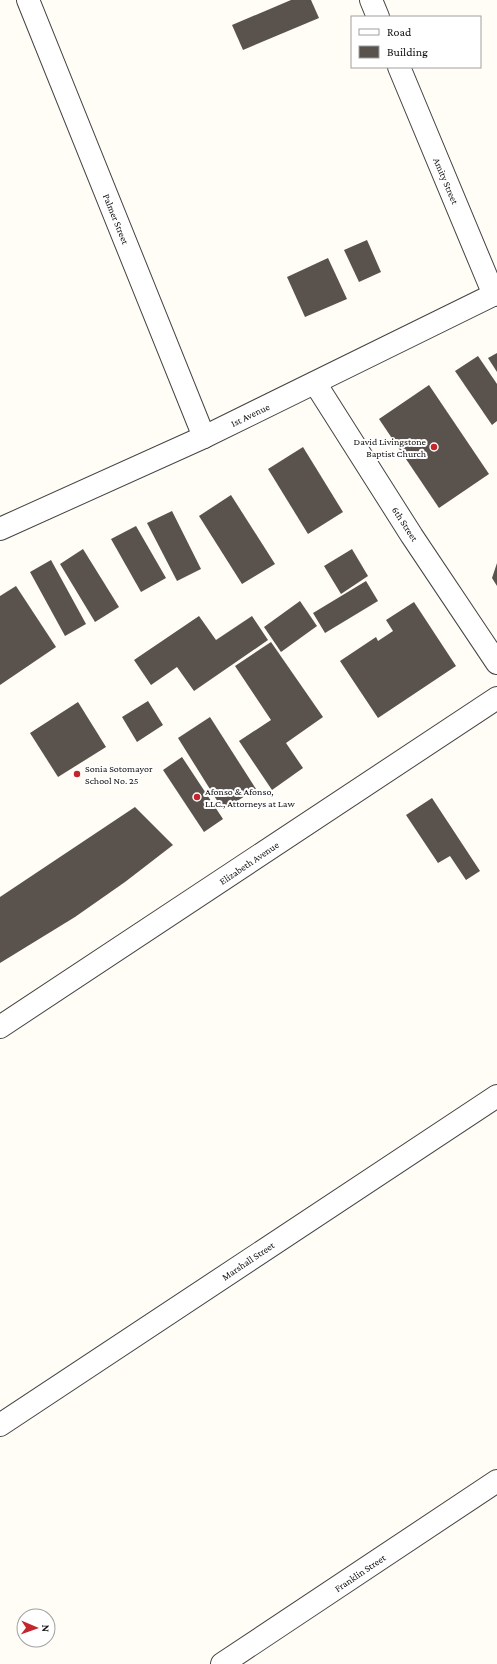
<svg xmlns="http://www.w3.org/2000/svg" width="497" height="1664" viewBox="0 0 497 1664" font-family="'Crimson Pro',serif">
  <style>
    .building { fill: #5a524d }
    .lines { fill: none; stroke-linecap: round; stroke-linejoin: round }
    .minor-casing { stroke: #444; stroke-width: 24 }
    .minor { stroke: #fff; stroke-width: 22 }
    .poi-dot { fill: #c4262e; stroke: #fff; stroke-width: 1.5 }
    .labels { text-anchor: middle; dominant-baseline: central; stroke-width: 4; stroke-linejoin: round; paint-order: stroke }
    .street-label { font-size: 10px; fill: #111; stroke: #fff }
    .poi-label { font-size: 10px; fill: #111; stroke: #fff; text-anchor: start }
  </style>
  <rect width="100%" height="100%" fill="#fffdf5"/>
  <!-- building -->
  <g class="building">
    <path d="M 291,0 L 311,0 L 319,18 L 243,50 L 232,25 Z"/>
    <path d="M 367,240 L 381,272 L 359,282 L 344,250 Z"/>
    <path d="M 328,258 L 347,299 L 305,317 L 287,277 Z"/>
    <path d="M 497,353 L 497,372 L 488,358 Z"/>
    <path d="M 478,356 L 497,384 L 497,421 L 492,425 L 455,371 Z"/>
    <path d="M 429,385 L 489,474 L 439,508 L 379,419 Z"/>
    <path d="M 303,447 L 343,512 L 308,534 L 268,469 Z"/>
    <path d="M 231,495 L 275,564 L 242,584 L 199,516 Z"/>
    <path d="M 172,511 L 201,569 L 177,581 L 147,523 Z"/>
    <path d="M 136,526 L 166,578 L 141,592 L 111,539 Z"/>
    <path d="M 83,549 L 119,607 L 95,622 L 60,564 Z"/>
    <path d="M 352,549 L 368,576 L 341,594 L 324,566 Z"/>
    <path d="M 51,560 L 86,624 L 65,636 L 30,572 Z"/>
    <path d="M 497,563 L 497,586 L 492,578 Z"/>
    <path d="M 366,581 L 378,601 L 325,633 L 313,613 Z"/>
    <path d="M 16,586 L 56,647 L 0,685 L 0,596 Z"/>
    <path d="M 300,601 L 317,626 L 281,652 L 264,627 Z"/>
    <path d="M 414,602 L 456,666 L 378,718 L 340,661 L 376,637 L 378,641 L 393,631 L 386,620 Z"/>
    <path d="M 199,616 L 216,640 L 252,616 L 268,640 L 194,691 L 177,667 L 151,685 L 134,660 Z"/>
    <path d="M 271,642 L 323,717 L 286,743 L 303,768 L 272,790 L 239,741 L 271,720 L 235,666 Z"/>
    <path d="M 148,701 L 163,725 L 137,742 L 122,717 Z"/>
    <path d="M 78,702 L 106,747 L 58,777 L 30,733 Z"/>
    <path d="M 210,717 L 256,789 L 223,810 L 178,738 Z"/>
    <path d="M 182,757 L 223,819 L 204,832 L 163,770 Z"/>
    <path d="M 432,798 L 480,871 L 466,880 L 450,856 L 438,863 L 406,815 Z"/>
    <path d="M 135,807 L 173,845 L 125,882 L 75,917 L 0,963 L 0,897 Z"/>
  </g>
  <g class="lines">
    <!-- minor casing -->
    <g class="minor-casing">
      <g id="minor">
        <path d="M 28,0 L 204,437"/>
        <path d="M 371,0 L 378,17"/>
        <path d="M 399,67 L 494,295"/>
        <path d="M 315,383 L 412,536 L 497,663"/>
        <path d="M 0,529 L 204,437 L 497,293"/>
        <path d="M 0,1027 L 497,698"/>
        <path d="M 0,1425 L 497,1096"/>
        <path d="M 222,1664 L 497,1481"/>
      </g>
    </g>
    <!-- minor -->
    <use href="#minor" class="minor"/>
  </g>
  <!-- markers -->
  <g class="poi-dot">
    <circle cx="434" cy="447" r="4"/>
    <circle cx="77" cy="774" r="4"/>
    <circle cx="197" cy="797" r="4"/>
  </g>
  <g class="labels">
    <!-- street labels -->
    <g class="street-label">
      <text transform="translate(446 181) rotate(67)">Amity Street</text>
      <text transform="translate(116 219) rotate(68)">Palmer Street</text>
      <text transform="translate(250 415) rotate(-26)">1st Avenue</text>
      <text transform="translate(405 524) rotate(57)">6th Street</text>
      <text transform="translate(249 863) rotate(-34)">Elizabeth Avenue</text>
      <text transform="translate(248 1261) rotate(-34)">Marshall Street</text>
      <text transform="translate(360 1573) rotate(-34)">Franklin Street</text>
    </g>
    <!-- poi labels -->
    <g class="poi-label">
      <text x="426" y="441" text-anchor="end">David Livingstone<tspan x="426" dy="12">Baptist Church</tspan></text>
      <text x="85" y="768">Sonia Sotomayor<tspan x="85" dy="12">School No. 25</tspan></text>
      <text x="205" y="791">Afonso &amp; Afonso,<tspan x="205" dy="12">LLC., Attorneys at Law</tspan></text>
    </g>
  </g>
  <!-- legend -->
  <rect x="351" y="16" width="130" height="52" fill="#ffffff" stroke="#a0a0a0"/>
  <rect x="359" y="29" width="20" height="6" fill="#ffffff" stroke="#a0a0a0"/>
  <text x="387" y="36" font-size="12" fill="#111111">Road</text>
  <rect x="359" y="46" width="20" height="12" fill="#5a524d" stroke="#a0a0a0"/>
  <text x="387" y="56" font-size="12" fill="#111111">Building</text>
  <!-- north arrow -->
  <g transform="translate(36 1628) rotate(92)"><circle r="19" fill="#ffffff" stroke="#a0a0a0"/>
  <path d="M0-3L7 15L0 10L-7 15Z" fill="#c4262e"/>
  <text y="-6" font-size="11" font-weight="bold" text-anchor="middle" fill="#111111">N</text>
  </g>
</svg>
